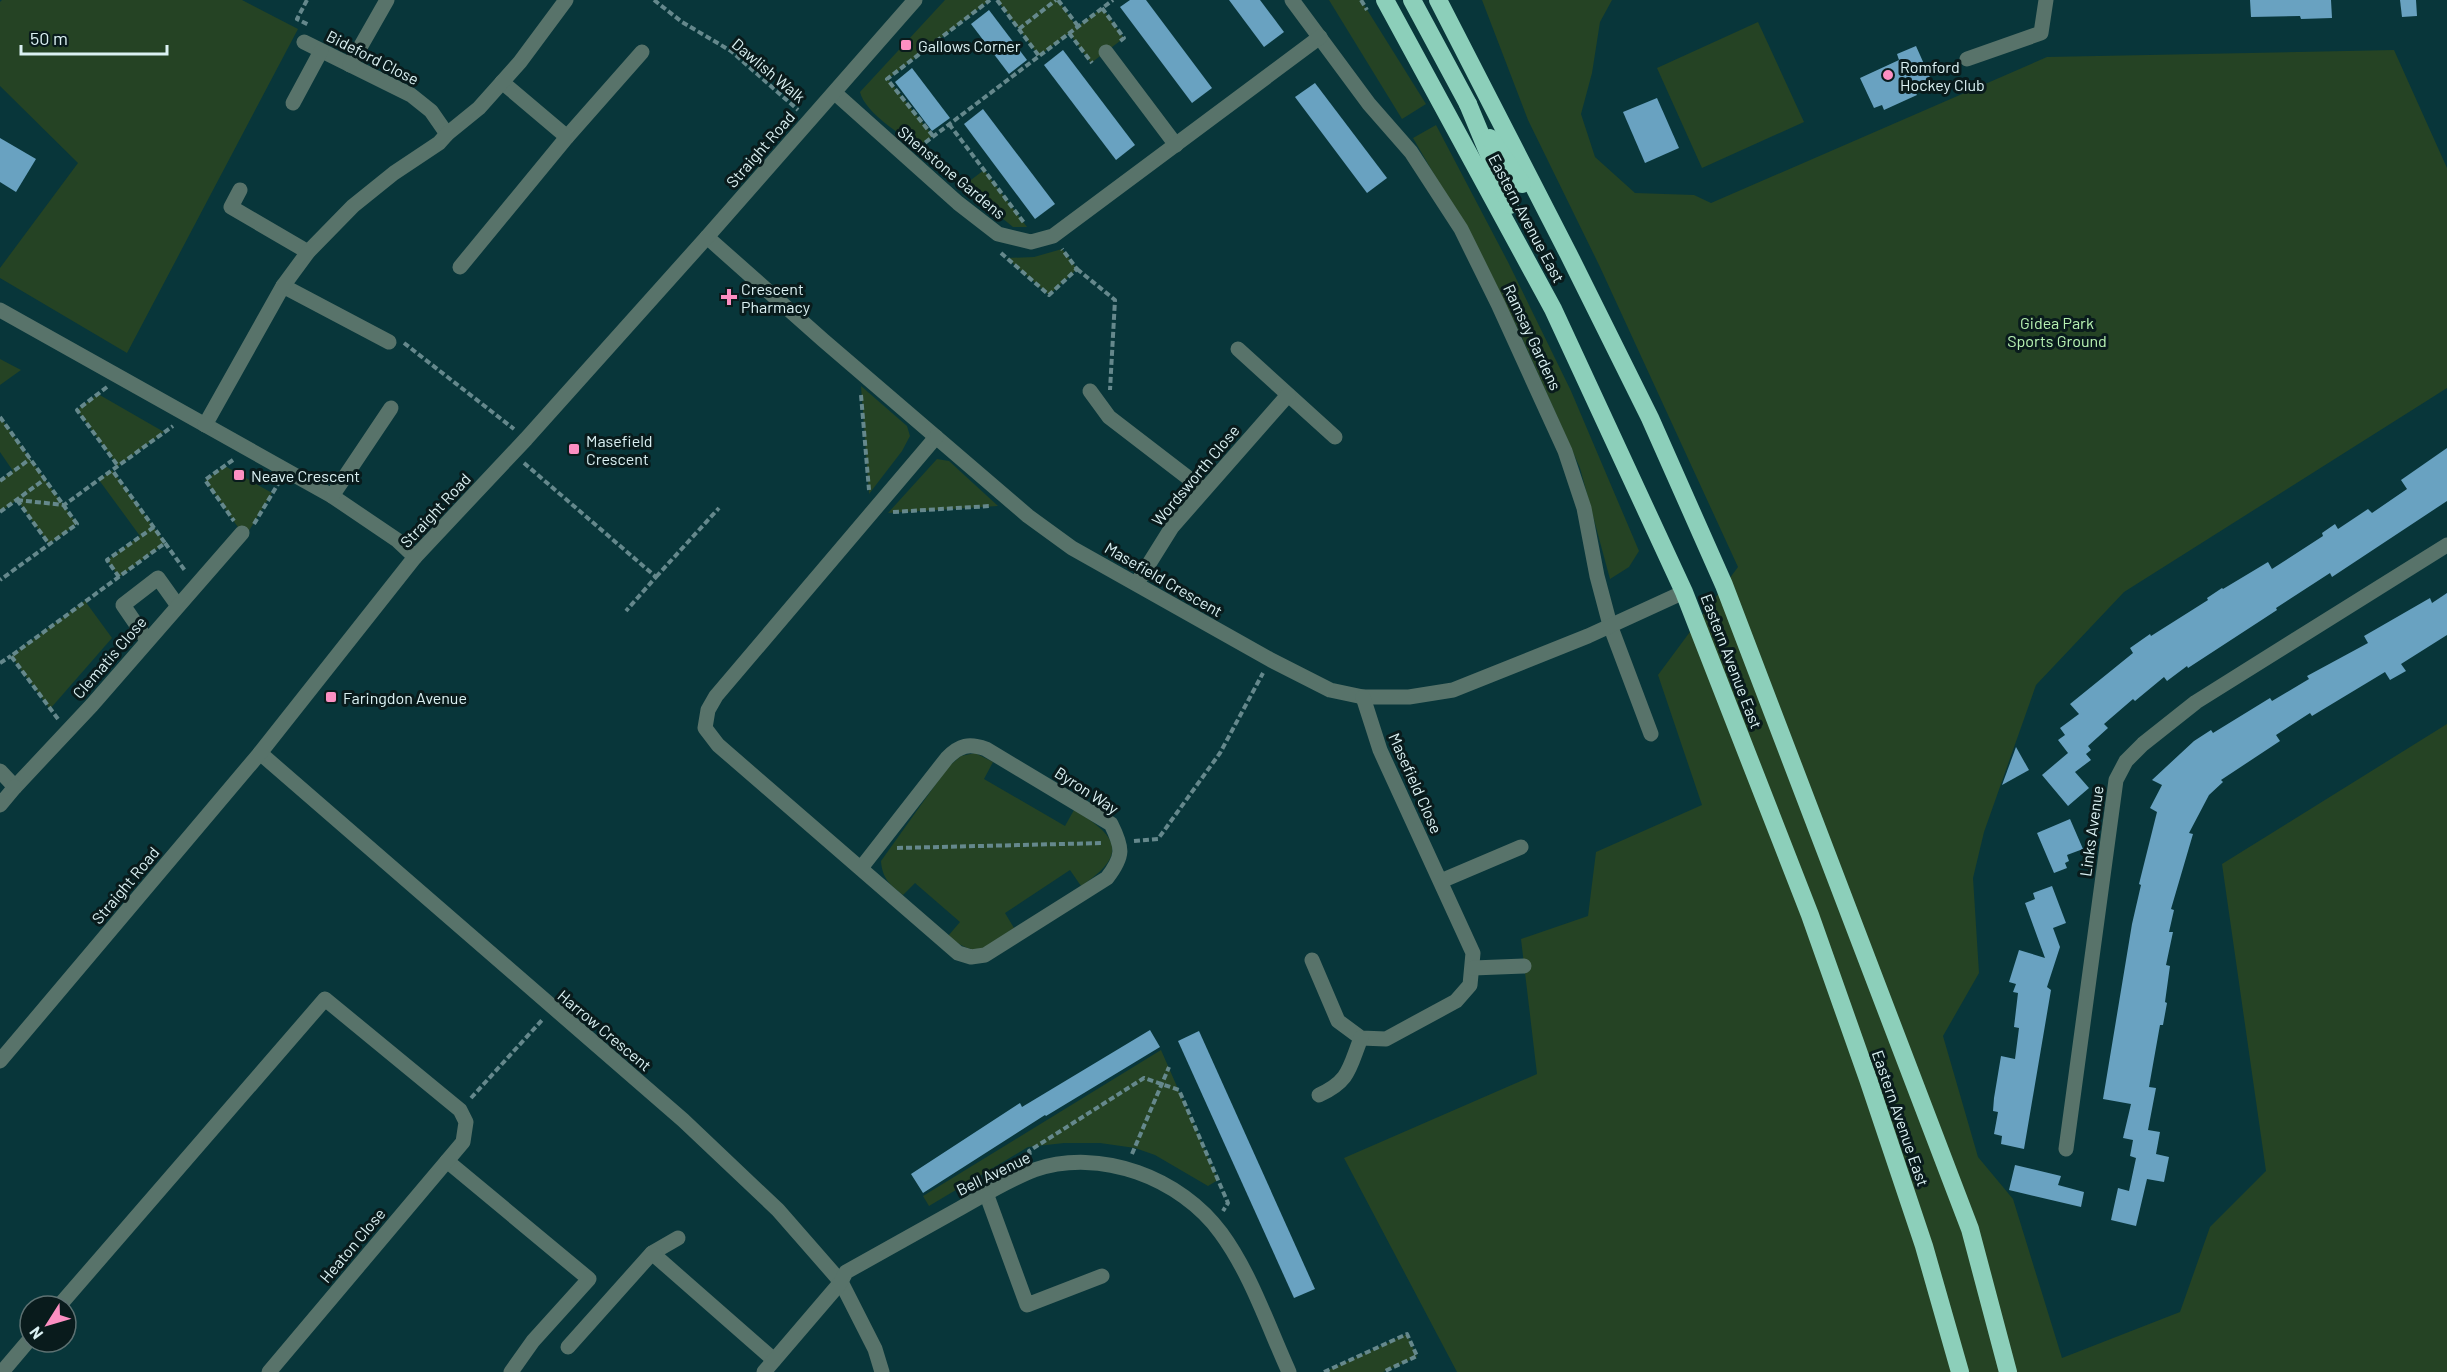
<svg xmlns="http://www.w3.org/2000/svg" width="2447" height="1372" viewBox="0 0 2447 1372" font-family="Barlow,sans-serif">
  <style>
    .green { fill: #254324 }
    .building { fill: #69a2c1 }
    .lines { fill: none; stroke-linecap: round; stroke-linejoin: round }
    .path { stroke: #65888c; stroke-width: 4; stroke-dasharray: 6 3; stroke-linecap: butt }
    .minor { stroke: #58736a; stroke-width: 15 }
    .highway { stroke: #8ccfba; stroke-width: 18 }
    .highway-bridge { stroke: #8ccfba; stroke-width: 18 }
    .poi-dot { fill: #fc8fc2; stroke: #091b1c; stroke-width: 2 }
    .labels { text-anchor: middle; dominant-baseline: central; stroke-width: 6; stroke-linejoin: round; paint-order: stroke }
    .poi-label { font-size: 16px; fill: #dbf1f3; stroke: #091b1c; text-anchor: start }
    .street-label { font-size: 16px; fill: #dbf1f3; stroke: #091b1c }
    .park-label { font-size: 16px; fill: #b8f3b3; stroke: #091b1c }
  </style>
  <rect width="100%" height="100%" fill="#08363a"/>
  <!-- green -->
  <g class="green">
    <path d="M 2,0 L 242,0 L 298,29 L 127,353 L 0,278 L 0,268 L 78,163 L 0,86 L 0,2 Z"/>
    <path d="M 945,0 L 990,0 L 888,79 L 933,136 L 918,147 C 902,135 865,113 860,92 Z"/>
    <path d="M 997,0 L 1058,0 L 1077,27 L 1102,8 L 1124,38 L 1091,63 L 1069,33 L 1039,56 Z"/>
    <path d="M 1329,0 L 1361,0 L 1426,104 L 1402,119 Z"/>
    <path d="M 1482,0 L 1612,0 L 1600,22 L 1592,73 L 1581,114 L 1595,157 L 1635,193 L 1694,195 L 1711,203 L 2047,57 L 2394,50 L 2447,168 L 2447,388 L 2124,592 L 2036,685 L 1984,832 L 1973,878 L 1979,973 L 1943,1036 L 1978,1157 L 2013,1199 L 2062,1358 L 2180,1312 L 2210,1227 L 2266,1171 L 2222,864 L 2447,724 L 2447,1372 L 1457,1372 L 1344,1158 L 1537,1074 L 1521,939 L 1588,916 L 1596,852 L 1702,805 L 1658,675 L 1738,567 L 1600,267 L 1528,120 Z"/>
    <path d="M 1758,22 L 1804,122 L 1702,168 L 1657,68 Z"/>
    <path d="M 1436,125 L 1508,262 L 1571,391 L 1639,551 L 1629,567 L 1610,579 L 1580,468 L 1519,331 L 1479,252 L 1413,138 Z"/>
    <path d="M 984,170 L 1027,227 L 1013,227 L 963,186 Z"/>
    <path d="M 1062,249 L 1077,269 L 1049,295 L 1007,258 L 1034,257 Z"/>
    <path d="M 0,359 L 21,370 L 0,385 Z"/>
    <path d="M 861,386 L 907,426 L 910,436 L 902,451 L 869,494 Z"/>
    <path d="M 98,394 L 164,432 L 118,466 L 77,410 Z"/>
    <path d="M 0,417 L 77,524 L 49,544 L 17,500 L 0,512 L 0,481 L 13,471 L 0,452 Z"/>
    <path d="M 937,459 L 949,461 L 998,506 L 888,513 Z"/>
    <path d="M 225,466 L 272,493 L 247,534 L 242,533 L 205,480 Z"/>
    <path d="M 112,470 L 165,543 L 119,577 L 107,560 L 140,536 L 99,480 Z"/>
    <path d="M 85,601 L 112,638 L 50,709 L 11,656 Z"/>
    <path d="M 975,753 L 993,762 L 984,779 L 1065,826 L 1074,810 C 1118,836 1129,854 1081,886 L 1070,870 L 1005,913 L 1014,928 C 985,947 979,961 948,936 L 960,922 L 915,883 L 903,895 C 890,885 882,878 881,861 L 948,767 L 961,756 Z"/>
    <path d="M 1161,1050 L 1218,1180 L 1208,1186 L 1155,1155 L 1135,1148 L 1100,1143 L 1064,1143 L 1028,1147 L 929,1206 L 923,1196 Z"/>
    <path d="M 1407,1334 L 1417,1357 L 1383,1372 L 1324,1372 Z"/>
  </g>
  <!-- building -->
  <g class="building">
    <path d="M 1130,0 L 1146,0 L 1212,88 L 1192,103 L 1120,7 Z"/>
    <path d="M 1229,0 L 1260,0 L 1284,32 L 1264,47 Z"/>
    <path d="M 2250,0 L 2331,0 L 2332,18 L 2301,19 L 2300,16 L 2251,17 Z"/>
    <path d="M 2400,0 L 2416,0 L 2417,16 L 2402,17 Z"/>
    <path d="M 989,10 L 1027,60 L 1009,74 L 971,24 Z"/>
    <path d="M 1916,46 L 1932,82 L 1914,90 L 1917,95 L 1884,110 L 1882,105 L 1874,108 L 1860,78 L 1899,60 L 1897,54 Z"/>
    <path d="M 1063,50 L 1135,145 L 1116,160 L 1044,65 Z"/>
    <path d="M 912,68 L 950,118 L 932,131 L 895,82 Z"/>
    <path d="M 1315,83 L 1387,178 L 1367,193 L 1295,97 Z"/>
    <path d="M 1657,98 L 1679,148 L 1645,163 L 1623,112 Z"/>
    <path d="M 983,109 L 1055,204 L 1035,219 L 964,124 Z"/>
    <path d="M 0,138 L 36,159 L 16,192 L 0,182 Z"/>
    <path d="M 2447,448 L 2447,501 L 2332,577 L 2330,573 L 2276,608 L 2277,610 L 2188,668 L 2187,666 L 2167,681 L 2164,677 L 2135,701 L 2133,699 L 2104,724 L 2108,728 L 2088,746 L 2091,750 L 2086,754 L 2091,760 L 2075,772 L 2089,788 L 2068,806 L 2042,775 L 2068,753 L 2058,740 L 2065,735 L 2060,728 L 2079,714 L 2070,704 L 2133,653 L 2130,648 L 2150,634 L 2151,636 L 2208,600 L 2207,598 L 2222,588 L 2223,589 L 2268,562 L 2272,569 L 2323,536 L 2322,533 L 2335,524 L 2338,529 L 2368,509 L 2372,513 L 2407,489 L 2401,480 Z"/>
    <path d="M 2447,593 L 2447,635 L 2401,664 L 2406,671 L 2390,680 L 2385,672 L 2312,716 L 2310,713 L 2276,735 L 2280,741 L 2221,780 L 2223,782 L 2209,795 L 2189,833 L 2193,834 L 2171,909 L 2174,910 L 2169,932 L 2173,932 L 2166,965 L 2170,966 L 2165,1002 L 2167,1003 L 2163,1025 L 2160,1025 L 2149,1087 L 2156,1088 L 2148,1130 L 2160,1132 L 2156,1154 L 2169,1157 L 2164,1182 L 2147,1179 L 2136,1226 L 2111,1220 L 2118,1188 L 2129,1191 L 2136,1158 L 2130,1156 L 2133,1140 L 2123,1138 L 2131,1104 L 2103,1099 L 2132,924 L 2141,885 L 2139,884 L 2157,812 L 2150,808 L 2162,785 L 2152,780 L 2194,741 L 2211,730 L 2213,733 L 2270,698 L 2272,701 L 2309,679 L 2307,676 L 2368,643 L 2364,636 L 2430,598 L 2432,603 Z"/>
    <path d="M 2016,747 L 2029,770 L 2002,785 Z"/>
    <path d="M 2070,819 L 2083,849 L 2067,855 L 2069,861 L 2065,863 L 2067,868 L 2054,873 L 2037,833 Z"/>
    <path d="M 2052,886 L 2066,923 L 2053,928 L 2060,947 L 2047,987 L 2051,990 L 2024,1149 L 2001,1144 L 2002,1136 L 1994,1134 L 1998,1112 L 1993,1111 L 1994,1098 L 2001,1056 L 2015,1059 L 2019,1028 L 2014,1027 L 2018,993 L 2013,992 L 2016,984 L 2009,982 L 2019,950 L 2045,958 L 2025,903 L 2035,899 L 2033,893 Z"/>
    <path d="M 1150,1030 L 1160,1047 L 1046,1116 L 1045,1115 L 923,1193 L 911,1174 L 1020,1103 L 1022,1107 Z"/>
    <path d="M 1199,1031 L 1315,1289 L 1294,1298 L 1178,1041 Z"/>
    <path d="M 2015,1165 L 2061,1176 L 2058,1185 L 2084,1192 L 2081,1207 L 2009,1190 Z"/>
  </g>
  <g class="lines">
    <!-- path -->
    <g class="path">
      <path d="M 307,0 L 297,19 L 309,25"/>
      <path d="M 654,0 L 682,22 L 731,51 L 798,110"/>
      <path d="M 997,0 L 1039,56"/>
      <path d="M 1058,0 L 1078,26"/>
      <path d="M 1361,0 L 1367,10"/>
      <path d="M 1102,8 L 1124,38 L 1119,42"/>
      <path d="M 1019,29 L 1056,0"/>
      <path d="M 1069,33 L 1092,63"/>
      <path d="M 949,124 L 1025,224"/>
      <path d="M 933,136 L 887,79 L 990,0"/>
      <path d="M 918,148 L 1113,0"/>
      <path d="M 1001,253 L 1049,295 L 1077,269 L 1062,249"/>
      <path d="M 1077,269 L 1115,300 L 1110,390"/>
      <path d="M 404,343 L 514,429"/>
      <path d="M 107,387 L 77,410 L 118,466"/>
      <path d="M 861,395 L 869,490"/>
      <path d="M 0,417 L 77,524 L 0,580"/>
      <path d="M 233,460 L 205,480 L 234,521"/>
      <path d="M 524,463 L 656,577 L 626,611"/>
      <path d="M 0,481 L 30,459"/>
      <path d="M 17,500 L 64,505 L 173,426"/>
      <path d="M 17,500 L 49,544"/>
      <path d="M 0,512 L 45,479"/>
      <path d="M 893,512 L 990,506"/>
      <path d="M 254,524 L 278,484"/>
      <path d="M 165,543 L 186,572"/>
      <path d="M 119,577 L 107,560 L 154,527"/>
      <path d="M 656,577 L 719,508"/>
      <path d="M 0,663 L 11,656"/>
      <path d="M 58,719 L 11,656 L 165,543 L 112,470"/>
      <path d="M 1134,841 L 1158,839 L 1220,753 L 1263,673"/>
      <path d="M 897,848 L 1103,843"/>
      <path d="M 471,1098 L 543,1019"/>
      <path d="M 1132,1154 L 1169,1067"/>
      <path d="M 1030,1155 L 1029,1151 L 1144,1078 L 1179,1090 L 1228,1203 L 1223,1211"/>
      <path d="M 1324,1372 L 1407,1334 L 1417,1356 L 1383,1372"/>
    </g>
    <!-- minor -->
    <g class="minor">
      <path d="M 1292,0 L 1369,104 L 1411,152 L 1461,229 L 1498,304 L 1565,451 L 1584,508 L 1597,576 L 1610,625 L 1651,734"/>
      <path d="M 304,42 L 411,95 L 431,111 L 447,134"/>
      <path d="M 1106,52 L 1176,145"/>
      <path d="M 1967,59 L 2041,33 L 2046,0"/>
      <path d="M 350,65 L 387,0"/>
      <path d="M 835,93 L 958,203 L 998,234 L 1031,242 L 1053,236 L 1320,37"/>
      <path d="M 293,103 L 321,51"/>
      <path d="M 567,137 L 642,52"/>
      <path d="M 240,190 L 231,207 L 308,252"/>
      <path d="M 707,237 L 823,340 L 1028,516 L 1072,548 L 1271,660 L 1330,690 L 1363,697 L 1409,697 L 1453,690 L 1588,636 L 1684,592"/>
      <path d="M 460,267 L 567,137 L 502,82"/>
      <path d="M 283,286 L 389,342"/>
      <path d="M 0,310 L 332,496 L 397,540 L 415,557"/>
      <path d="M 1238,349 L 1335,437"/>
      <path d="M 1090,391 L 1109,417 L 1204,490"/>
      <path d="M 205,425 L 283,286 L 308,252 L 353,206 L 394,173 L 439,143 L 447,134 L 479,108 L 520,62 L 566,0"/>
      <path d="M 332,496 L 391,408"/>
      <path d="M 1137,583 L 1172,527 L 1288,395"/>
      <path d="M 147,640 L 123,605 L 158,578 L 178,606"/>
      <path d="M 260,753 L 683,1120 L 778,1210 L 841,1282 L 875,1349 L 882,1372"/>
      <path d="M 0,771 L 15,787 L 92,705 L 242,533"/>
      <path d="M 0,805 L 15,787"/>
      <path d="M 861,868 L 947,758 C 960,745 969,743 986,749 L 1111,824 C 1123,848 1124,856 1107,878 L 985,955 L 971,957 L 958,953 L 718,745 L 705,728 L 708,710 L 716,696 L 936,437"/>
      <path d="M 1441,881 L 1521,847"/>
      <path d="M 1312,960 L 1338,1021 L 1361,1038 L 1386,1039 L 1456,1001 L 1470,985 L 1473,953 L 1380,750 L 1363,697"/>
      <path d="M 1473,968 L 1524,966"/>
      <path d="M 0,1061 L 260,753 L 415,557 L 526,439 L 707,237 L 915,0"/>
      <path d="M 1319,1095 C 1350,1081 1349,1068 1361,1038"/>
      <path d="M 2066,1149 L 2116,780 L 2126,761 L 2143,744 L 2196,702 L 2447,545"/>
      <path d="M 447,1161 L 589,1279 L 533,1341 L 511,1372"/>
      <path d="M 986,1193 L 1027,1305 L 1102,1276"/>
      <path d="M 652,1253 L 678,1238"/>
      <path d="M 59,1306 L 325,999 L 460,1110 L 466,1122 L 463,1142 L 269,1372"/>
      <path d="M 568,1347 L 652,1253 L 774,1360"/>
      <path d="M 2,1372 L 30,1339"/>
      <path d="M 764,1372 L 841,1282 L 846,1272 C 883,1251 920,1231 957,1210 C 982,1196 1008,1180 1034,1170 C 1100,1147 1181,1178 1221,1233 C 1251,1274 1268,1326 1289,1372"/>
    </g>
    <!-- highway -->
    <g class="highway">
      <path d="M 1385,0 L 1553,309 L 1684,592 L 1810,915 L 1868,1079 L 1924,1246 L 1960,1372"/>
      <path d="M 1438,0 L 1568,253 L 1650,418 L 1724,585 L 1970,1229 L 2008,1372"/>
      <path d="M 1468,104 L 1510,205"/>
      <path d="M 1490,138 L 1522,184"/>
    </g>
    <!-- highway-bridge -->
    <path class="highway-bridge" d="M 1412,0 L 1468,104"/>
  </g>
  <!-- markers -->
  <g class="poi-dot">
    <rect x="900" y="39" width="12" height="12" rx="3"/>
    <circle cx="1888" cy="75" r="6"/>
    <path d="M726 288h6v6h6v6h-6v6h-6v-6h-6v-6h6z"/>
    <rect x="568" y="443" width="12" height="12" rx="3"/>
    <rect x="233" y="469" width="12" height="12" rx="3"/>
    <rect x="325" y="691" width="12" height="12" rx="3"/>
  </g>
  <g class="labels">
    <!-- poi labels -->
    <g class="poi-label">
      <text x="918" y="45">Gallows Corner</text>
      <text x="1900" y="66">Romford<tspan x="1900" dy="18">Hockey Club</tspan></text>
      <text x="741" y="288">Crescent<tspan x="741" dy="18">Pharmacy</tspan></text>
      <text x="586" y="440">Masefield<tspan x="586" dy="18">Crescent</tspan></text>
      <text x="251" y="475">Neave Crescent</text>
      <text x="343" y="697">Faringdon Avenue</text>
    </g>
    <!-- street labels -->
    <g class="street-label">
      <text transform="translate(373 57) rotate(27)">Bideford Close</text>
      <text transform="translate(769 70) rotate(40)">Dawlish Walk</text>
      <text transform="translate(760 149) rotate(-49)">Straight Road</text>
      <text transform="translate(952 172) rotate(40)">Shenstone Gardens</text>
      <text transform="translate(1527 218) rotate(62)">Eastern Avenue East</text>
      <text transform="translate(1533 337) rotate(65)">Ramsay Gardens</text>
      <text transform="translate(1195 475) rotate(-50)">Wordsworth Close</text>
      <text transform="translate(435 510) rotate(-47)">Straight Road</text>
      <text transform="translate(1164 579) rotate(30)">Masefield Crescent</text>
      <text transform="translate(109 657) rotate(-49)">Clematis Close</text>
      <text transform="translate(1732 661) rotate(69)">Eastern Avenue East</text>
      <text transform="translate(1416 783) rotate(66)">Masefield Close</text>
      <text transform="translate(1087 790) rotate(33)">Byron Way</text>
      <text transform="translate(2091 831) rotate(-82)">Links Avenue</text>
      <text transform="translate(125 885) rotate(-50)">Straight Road</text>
      <text transform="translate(605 1030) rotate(40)">Harrow Crescent</text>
      <text transform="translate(1901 1118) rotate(71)">Eastern Avenue East</text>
      <text transform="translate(993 1173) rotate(-26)">Bell Avenue</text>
      <text transform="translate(352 1245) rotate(-50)">Heaton Close</text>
    </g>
    <!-- park labels -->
    <g class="park-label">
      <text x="2057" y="322">Gidea Park<tspan x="2057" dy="18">Sports Ground</tspan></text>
    </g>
  </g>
  <!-- north arrow -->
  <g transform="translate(48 1324) rotate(233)"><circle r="28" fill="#091b1c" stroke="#5d7172" stroke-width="1.5"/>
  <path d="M0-4.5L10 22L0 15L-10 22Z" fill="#fc8fc2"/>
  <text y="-9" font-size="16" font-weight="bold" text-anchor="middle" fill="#dbf1f3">N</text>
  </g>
  <!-- scale -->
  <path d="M21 45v9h146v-9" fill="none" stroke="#dbf1f3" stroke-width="3"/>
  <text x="30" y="45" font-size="18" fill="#dbf1f3" stroke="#091b1c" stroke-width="4.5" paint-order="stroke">50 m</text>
</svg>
